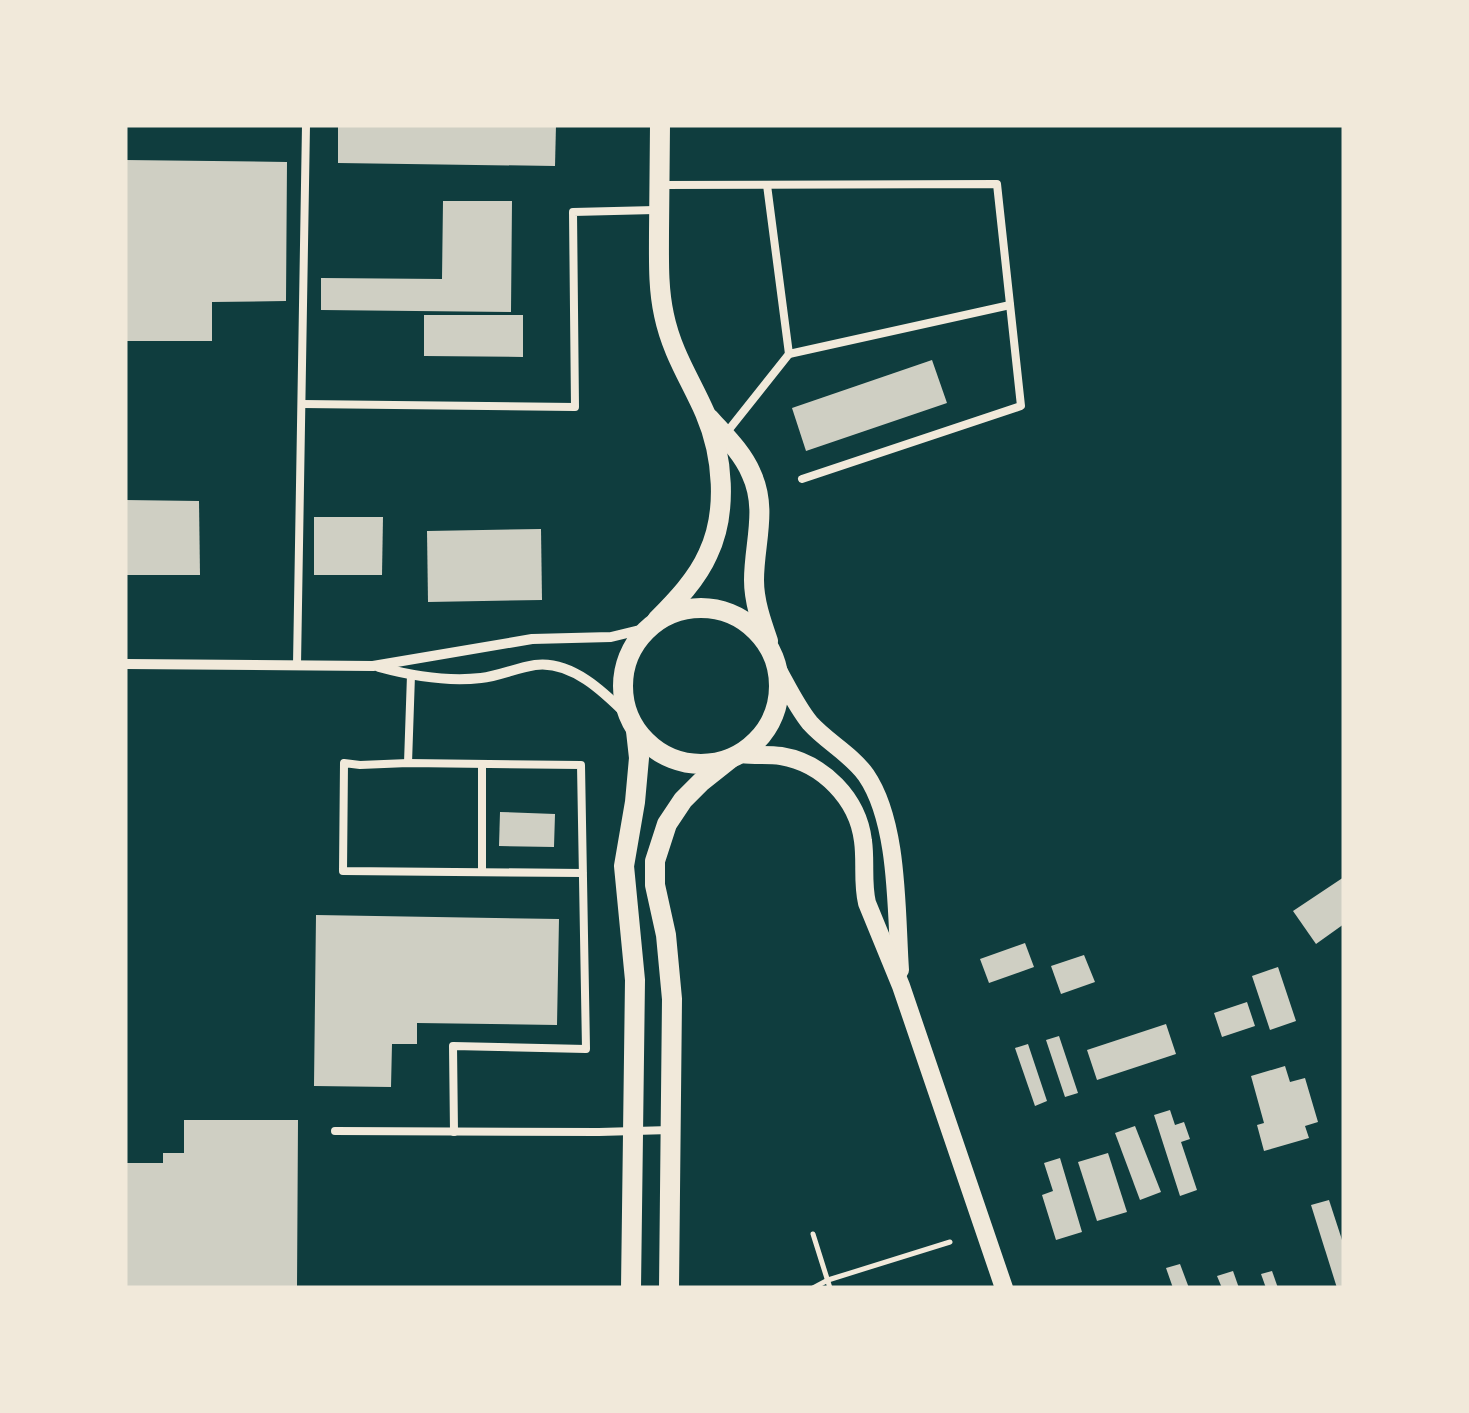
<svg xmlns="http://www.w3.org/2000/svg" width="1469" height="1413" viewBox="0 0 1469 1413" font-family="Lato,sans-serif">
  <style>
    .building { fill: #cfcfc3 }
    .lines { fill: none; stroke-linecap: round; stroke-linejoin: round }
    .path { stroke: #f1e9da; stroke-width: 5 }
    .service { stroke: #f1e9da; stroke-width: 8 }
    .minor { stroke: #f1e9da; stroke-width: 10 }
    .tertiary { stroke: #f1e9da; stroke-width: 18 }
    .secondary { stroke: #f1e9da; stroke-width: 20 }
  </style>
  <rect width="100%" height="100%" fill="#0f3d3e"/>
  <!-- building -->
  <g class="building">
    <path d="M 338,125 L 556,125 L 555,166 L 338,163 Z"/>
    <path d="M 125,160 L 287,162 L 286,301 L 212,302 L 212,341 L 125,341 Z"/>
    <path d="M 443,201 L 512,201 L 511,312 L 321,310 L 321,278 L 442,279 Z"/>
    <path d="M 424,315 L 523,315 L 523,357 L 424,356 Z"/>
    <path d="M 932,360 L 947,403 L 806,451 L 792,408 Z"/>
    <path d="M 125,500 L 199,501 L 200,575 L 125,575 Z"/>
    <path d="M 314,517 L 383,517 L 382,575 L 314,575 Z"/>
    <path d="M 541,529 L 542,600 L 428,602 L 427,531 Z"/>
    <path d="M 500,812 L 555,814 L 554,847 L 499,846 Z"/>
    <path d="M 1344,877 L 1344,924 L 1316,944 L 1293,911 Z"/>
    <path d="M 316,915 L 559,919 L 557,1025 L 417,1023 L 417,1044 L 392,1044 L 391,1087 L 314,1086 Z"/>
    <path d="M 1025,943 L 1034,967 L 989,983 L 980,959 Z"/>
    <path d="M 1084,955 L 1095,982 L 1061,994 L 1051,966 Z"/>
    <path d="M 1278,967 L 1296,1021 L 1270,1030 L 1252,976 Z"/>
    <path d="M 1247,1002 L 1255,1026 L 1222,1037 L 1214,1013 Z"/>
    <path d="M 1166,1024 L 1176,1054 L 1097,1080 L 1087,1050 Z"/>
    <path d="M 1059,1036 L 1078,1093 L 1065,1097 L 1046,1040 Z"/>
    <path d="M 1028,1044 L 1047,1101 L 1035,1106 L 1015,1048 Z"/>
    <path d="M 1285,1066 L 1290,1082 L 1305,1078 L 1318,1122 L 1305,1126 L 1309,1138 L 1264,1151 L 1257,1125 L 1264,1123 L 1251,1076 Z"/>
    <path d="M 1170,1110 L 1175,1125 L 1184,1122 L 1190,1139 L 1181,1142 L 1197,1190 L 1180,1196 L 1154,1115 Z"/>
    <path d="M 184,1120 L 298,1120 L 297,1288 L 125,1288 L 125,1163 L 163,1163 L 163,1153 L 184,1153 Z"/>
    <path d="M 1135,1126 L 1161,1192 L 1140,1200 L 1115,1133 Z"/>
    <path d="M 1108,1153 L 1127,1212 L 1097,1221 L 1078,1162 Z"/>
    <path d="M 1060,1158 L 1082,1232 L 1056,1240 L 1042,1195 L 1053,1191 L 1044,1163 Z"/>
    <path d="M 1329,1200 L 1344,1246 L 1344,1288 L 1337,1288 L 1311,1205 Z"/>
    <path d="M 1180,1264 L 1189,1288 L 1173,1288 L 1166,1268 Z"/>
    <path d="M 1233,1271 L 1239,1288 L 1222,1288 L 1217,1276 Z"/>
    <path d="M 1272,1271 L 1278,1288 L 1266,1288 L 1261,1274 Z"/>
  </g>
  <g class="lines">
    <!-- path -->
    <g class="path">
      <path d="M 813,1234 L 830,1288"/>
      <path d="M 813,1288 L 828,1280 L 950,1242"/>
    </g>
    <!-- service -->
    <g class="service">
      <path d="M 660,185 L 997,184 L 1021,406 L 802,479"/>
      <path d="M 767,185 L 789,354 L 1010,305"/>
      <path d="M 302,404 L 575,407 L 573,212 L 655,210"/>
      <path d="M 727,432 L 789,354"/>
      <path d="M 297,665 L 306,125"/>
      <path d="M 408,763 L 411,675"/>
      <path d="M 482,872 L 482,764"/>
      <path d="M 335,1131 L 599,1132 L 670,1130"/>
      <path d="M 454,1132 L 453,1046 L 586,1049 L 581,765 L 408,763 L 360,765 L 344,763 L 343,871 L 583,873"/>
    </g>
    <!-- minor -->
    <g class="minor">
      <path d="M 125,664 L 373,666 L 532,639 L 611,637 L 648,628"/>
      <path d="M 379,667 C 412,676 446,682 481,678 C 499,676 516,668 535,665 C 571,660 604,692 628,716"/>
    </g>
    <!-- tertiary -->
    <g class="tertiary">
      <path d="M 778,670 C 788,688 797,707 810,723 C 827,742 851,754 866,775 C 899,823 896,912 900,970"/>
      <path d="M 742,754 C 755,756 768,754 781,756 C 823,763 858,799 863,841 C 866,862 862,882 867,903 L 901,986 L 1004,1288"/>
    </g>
    <!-- secondary -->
    <g class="secondary">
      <path d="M 709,418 C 724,435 742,452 751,473 C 768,509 754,543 754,580 C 754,601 761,621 768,641"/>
      <circle cx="701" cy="686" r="78"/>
      <path d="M 657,620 C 676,601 697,579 708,554 C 728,512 723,455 705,413 C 690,379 672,353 664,315 C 658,288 659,260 659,232 C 659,196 660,161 660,125"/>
      <path d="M 631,1288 L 635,980 L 624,866 L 635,802 L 639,758 L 636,731"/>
      <path d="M 669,1288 L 672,999 L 666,935 L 655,885 L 655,861 L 667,824 L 683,800 L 701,782 L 730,759"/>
    </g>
  </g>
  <!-- border -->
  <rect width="1469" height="1413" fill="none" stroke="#f1e9da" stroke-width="255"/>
</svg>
